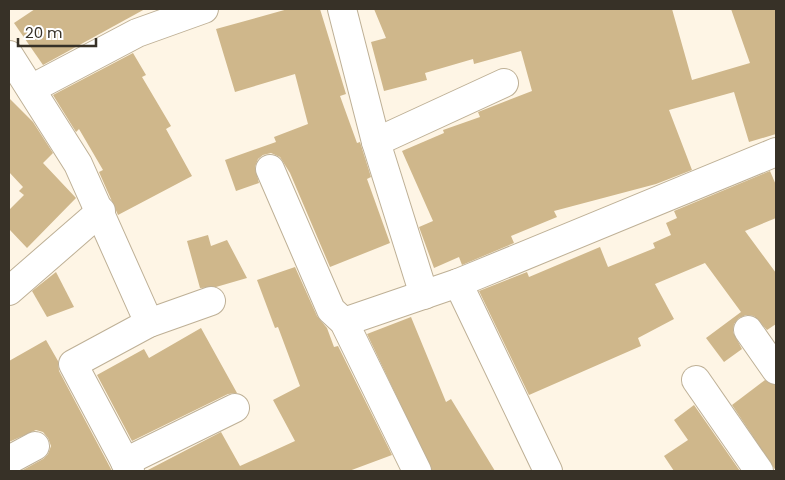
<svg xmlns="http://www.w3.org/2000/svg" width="785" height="480" viewBox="0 0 785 480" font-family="Poppins,sans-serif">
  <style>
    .building { fill: #cfb78b }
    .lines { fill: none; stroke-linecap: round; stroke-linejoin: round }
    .minor-casing { stroke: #beb096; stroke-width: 30 }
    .minor { stroke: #fff; stroke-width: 28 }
  </style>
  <rect width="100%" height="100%" fill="#fef5e5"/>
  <!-- building -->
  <g class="building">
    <path d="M 35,9 L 145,9 L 43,65 L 14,23 Z"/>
    <path d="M 288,9 L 320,9 L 346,94 L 340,96 L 357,143 L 360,142 L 371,177 L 367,179 L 390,243 L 330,267 L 290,173 L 280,157 L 271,153 L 263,155 L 258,159 L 255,167 L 259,183 L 236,191 L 225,160 L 276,142 L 274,137 L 308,124 L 295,74 L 235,92 L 216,29 Z"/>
    <path d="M 374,9 L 672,9 L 692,80 L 750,63 L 731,9 L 776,9 L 776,134 L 749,142 L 734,92 L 669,110 L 692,170 L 656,184 L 554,211 L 557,217 L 511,236 L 514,243 L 462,265 L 459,257 L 434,268 L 419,227 L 433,221 L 402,151 L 444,133 L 443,130 L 480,117 L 478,112 L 532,91 L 521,51 L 474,64 L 473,59 L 425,73 L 427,80 L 384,91 L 371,42 L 386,38 Z"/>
    <path d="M 133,53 L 146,75 L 142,77 L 171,126 L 166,129 L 192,176 L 118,215 L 99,172 L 103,170 L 79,129 L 76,132 L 53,95 Z"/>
    <path d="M 9,98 L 33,122 L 53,153 L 43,163 L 76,198 L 27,248 L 9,229 L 9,210 L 24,195 L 19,191 L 23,187 L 9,172 Z"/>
    <path d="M 770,171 L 776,185 L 776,218 L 745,231 L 776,273 L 776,324 L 767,330 L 754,316 L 746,315 L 739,318 L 734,324 L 733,332 L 742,349 L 724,362 L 706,338 L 741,312 L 705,263 L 655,284 L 674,319 L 638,338 L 641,346 L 529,395 L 479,291 L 527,272 L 529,277 L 600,247 L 608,267 L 655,248 L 653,243 L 671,235 L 666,223 L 677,218 L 674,211 Z"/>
    <path d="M 208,235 L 211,246 L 227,240 L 247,278 L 216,287 L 200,288 L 187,241 Z"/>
    <path d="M 295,267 L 317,316 L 327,328 L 334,347 L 338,346 L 392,455 L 349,471 L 146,471 L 221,432 L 240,466 L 295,441 L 273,400 L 300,386 L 278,327 L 275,328 L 257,280 Z"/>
    <path d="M 56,272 L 74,307 L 47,317 L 32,291 Z"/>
    <path d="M 411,317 L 446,402 L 451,399 L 495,471 L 432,471 L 367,334 Z"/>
    <path d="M 201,328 L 237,393 L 228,394 L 132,441 L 97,375 L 144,349 L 149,358 Z"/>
    <path d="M 46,340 L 58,361 L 59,371 L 112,471 L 21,471 L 43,459 L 48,454 L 51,446 L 48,438 L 43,432 L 36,430 L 9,442 L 9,361 Z"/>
    <path d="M 765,380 L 776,385 L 776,471 L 732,405 Z"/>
    <path d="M 694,405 L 740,471 L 674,471 L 664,456 L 688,440 L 674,420 Z"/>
  </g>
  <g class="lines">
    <!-- minor casing -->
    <g class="minor-casing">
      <g id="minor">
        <path d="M 342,9 L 376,142 L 424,295"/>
        <path d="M 9,55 L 78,164 L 149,323"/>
        <path d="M 31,89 L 137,33 L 204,9"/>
        <path d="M 376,142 L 504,83"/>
        <path d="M 270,169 L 331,310 L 344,322 L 417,471"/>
        <path d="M 458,283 L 548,471"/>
        <path d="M 9,291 L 101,211"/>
        <path d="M 344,322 L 458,283 L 776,152"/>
        <path d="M 748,330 L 776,370"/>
        <path d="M 696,380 L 759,471"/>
        <path d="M 9,460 L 35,446"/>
        <path d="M 125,462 L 235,408"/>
        <path d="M 130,471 L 73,364 L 149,323 L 211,301"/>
      </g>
    </g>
    <!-- minor -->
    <use href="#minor" class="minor"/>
  </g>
  <!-- border -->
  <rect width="785" height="480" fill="none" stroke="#373127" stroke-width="20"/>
  <!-- scale -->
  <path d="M18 38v8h78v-8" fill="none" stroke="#373127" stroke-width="2.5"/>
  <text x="25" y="38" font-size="15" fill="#373127" stroke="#ffffff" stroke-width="4" paint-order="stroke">20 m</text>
</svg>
